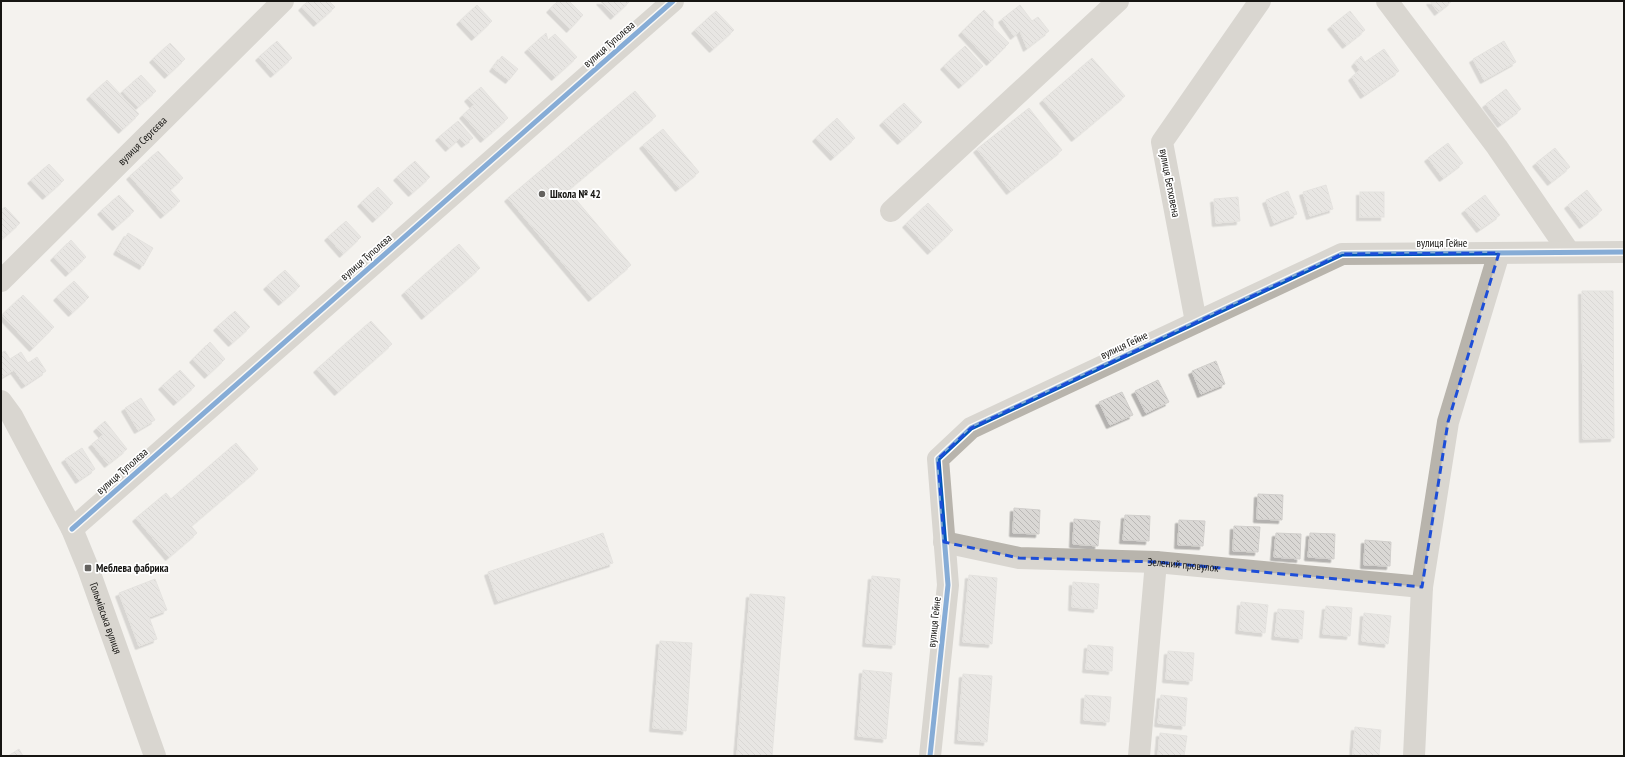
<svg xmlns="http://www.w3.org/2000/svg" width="1625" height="757" viewBox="0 0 1625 757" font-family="'PT Sans Narrow',sans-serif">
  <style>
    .building { fill: url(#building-back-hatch); stroke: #d1cfcc; filter: url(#shadow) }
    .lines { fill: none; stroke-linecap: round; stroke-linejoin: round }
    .minor { stroke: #b8b4ac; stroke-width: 22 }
    .cycleway-casing { stroke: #fff; stroke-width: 8 }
    .cycleway { stroke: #0057b8; stroke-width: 5 }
    .marked { fill: none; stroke: #1d4ed8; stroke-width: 3; stroke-dasharray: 8 5; stroke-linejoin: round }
    .poi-dot { fill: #64625f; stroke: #fff; stroke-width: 1.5 }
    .labels { text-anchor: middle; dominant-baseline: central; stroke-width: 3.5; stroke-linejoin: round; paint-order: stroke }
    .street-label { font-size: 11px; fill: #161512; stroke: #fff }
    .poi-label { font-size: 11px; font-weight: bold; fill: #161512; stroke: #fff; text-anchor: start }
  </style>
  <defs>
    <pattern id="building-back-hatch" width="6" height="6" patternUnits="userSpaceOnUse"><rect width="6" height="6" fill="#dad8d5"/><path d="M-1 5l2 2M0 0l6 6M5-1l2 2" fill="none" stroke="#bab8b6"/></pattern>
    <filter id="shadow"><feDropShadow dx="-3.5" dy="3.5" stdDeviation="0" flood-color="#0004"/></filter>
  </defs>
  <rect width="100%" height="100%" fill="#f4f2ee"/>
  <!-- building -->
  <g class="building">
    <path d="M 308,1 L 329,1 L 335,7 L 317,23 L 302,7 Z"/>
    <path d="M 558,1 L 569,1 L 583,15 L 570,29 L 550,9 Z"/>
    <path d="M 600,1 L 630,1 L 614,16 Z"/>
    <path d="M 1430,1 L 1452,1 L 1438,12 Z"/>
    <path d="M 477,5 L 492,21 L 475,37 L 460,21 Z"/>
    <path d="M 1020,5 L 1032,21 L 1038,17 L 1049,31 L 1027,48 L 1020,31 L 1014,36 L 1002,19 Z"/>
    <path d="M 984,10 L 993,20 L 993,27 L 1009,43 L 990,62 L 962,32 Z"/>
    <path d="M 716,11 L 734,30 L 713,49 L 695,30 Z"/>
    <path d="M 1350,11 L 1365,30 L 1346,45 L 1331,26 Z"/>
    <path d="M 546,33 L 548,40 L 555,34 L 577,57 L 555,77 L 528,49 Z"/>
    <path d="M 277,41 L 292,58 L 274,74 L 259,57 Z"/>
    <path d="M 1504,41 L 1516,62 L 1484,80 L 1473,59 Z"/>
    <path d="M 170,43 L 185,59 L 168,75 L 153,59 Z"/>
    <path d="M 965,46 L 983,66 L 962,85 L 944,66 Z"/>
    <path d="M 1384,49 L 1399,71 L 1364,95 L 1352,77 L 1360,70 L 1355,63 L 1361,56 L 1365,62 Z"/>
    <path d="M 502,56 L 518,69 L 509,80 L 493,68 Z"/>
    <path d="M 1092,58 L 1125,96 L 1075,138 L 1043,100 Z"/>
    <path d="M 141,75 L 156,91 L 138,107 L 123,91 Z"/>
    <path d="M 107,80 L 139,114 L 122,130 L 90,96 Z"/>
    <path d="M 481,87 L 508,118 L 484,139 L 463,115 L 474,105 L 468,98 Z"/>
    <path d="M 1506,89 L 1521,109 L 1501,124 L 1486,104 Z"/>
    <path d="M 635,91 L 656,116 L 568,190 L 631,265 L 592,298 L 508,198 Z"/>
    <path d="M 904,103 L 922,122 L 901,141 L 883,122 Z"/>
    <path d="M 1029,108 L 1062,150 L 1010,191 L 977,149 Z"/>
    <path d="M 837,118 L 855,138 L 834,157 L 816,138 Z"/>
    <path d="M 458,121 L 473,138 L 465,144 L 460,138 L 449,148 L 439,137 Z"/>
    <path d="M 663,129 L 699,172 L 679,188 L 643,145 Z"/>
    <path d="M 1448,143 L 1463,163 L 1443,178 L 1428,158 Z"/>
    <path d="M 1555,148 L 1570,167 L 1551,182 L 1536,163 Z"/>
    <path d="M 158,151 L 183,178 L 170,190 L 180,201 L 164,215 L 130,176 Z"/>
    <path d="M 415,161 L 430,177 L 412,193 L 397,177 Z"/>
    <path d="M 49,164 L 64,180 L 46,196 L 31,180 Z"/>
    <path d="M 1326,185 L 1333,209 L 1310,216 L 1303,192 Z"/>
    <path d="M 378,187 L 393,203 L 376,219 L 361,203 Z"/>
    <path d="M 1587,190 L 1602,210 L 1583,225 L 1568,205 Z"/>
    <path d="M 1288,191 L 1297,214 L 1274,223 L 1266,200 Z"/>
    <rect x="1360" y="192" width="24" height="25"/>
    <path d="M 119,195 L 134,211 L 116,227 L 101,211 Z"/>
    <path d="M 1485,195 L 1500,215 L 1480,229 L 1465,210 Z"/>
    <path d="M 1238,197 L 1240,221 L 1216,223 L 1214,199 Z"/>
    <path d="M 928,203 L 953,230 L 931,251 L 906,224 Z"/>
    <path d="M 5,207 L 20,223 L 2,239 L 1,210 Z"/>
    <path d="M 346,221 L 361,237 L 343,254 L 328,237 Z"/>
    <path d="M 128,233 L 153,248 L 143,266 L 117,251 Z"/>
    <path d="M 71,240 L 86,257 L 69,273 L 54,257 Z"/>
    <path d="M 459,244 L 480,268 L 425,316 L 405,292 Z"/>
    <path d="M 285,270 L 300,286 L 282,302 L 267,286 Z"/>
    <path d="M 74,281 L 89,297 L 72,313 L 57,297 Z"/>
    <path d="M 1582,291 L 1613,291 L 1614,438 L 1583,439 Z"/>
    <path d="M 23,295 L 54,327 L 33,348 L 2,315 Z"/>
    <path d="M 235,311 L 250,327 L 232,343 L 217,327 Z"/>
    <path d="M 371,321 L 392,344 L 338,392 L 317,369 Z"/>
    <path d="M 210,342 L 225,359 L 208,375 L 193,359 Z"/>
    <path d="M 5,351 L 10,359 L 21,352 L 28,363 L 37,357 L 46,371 L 25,385 L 14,370 L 2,377 L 1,375 L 1,353 Z"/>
    <path d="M 1216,361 L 1225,384 L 1201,394 L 1192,371 Z"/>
    <path d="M 180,370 L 195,386 L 177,402 L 162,386 Z"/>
    <path d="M 1158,380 L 1169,402 L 1146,413 L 1135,391 Z"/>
    <path d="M 1122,392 L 1133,415 L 1110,425 L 1099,402 Z"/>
    <path d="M 141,398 L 155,420 L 138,430 L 125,408 Z"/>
    <path d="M 105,421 L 127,449 L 108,464 L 92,444 L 103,435 L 97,428 Z"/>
    <path d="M 236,443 L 258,469 L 191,526 L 197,533 L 169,557 L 136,518 L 166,493 L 171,499 Z"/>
    <path d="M 82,448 L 95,469 L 79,480 L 65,459 Z"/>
    <path d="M 1258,494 L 1283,495 L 1282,520 L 1257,519 Z"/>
    <path d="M 1014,508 L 1040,510 L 1039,534 L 1013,533 Z"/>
    <path d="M 1125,515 L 1150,516 L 1149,541 L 1123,540 Z"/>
    <path d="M 1074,519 L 1100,521 L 1098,546 L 1073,544 Z"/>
    <path d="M 1179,520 L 1205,521 L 1203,546 L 1178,545 Z"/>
    <path d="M 1234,526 L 1260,527 L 1258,552 L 1233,551 Z"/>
    <path d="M 603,533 L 613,563 L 498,601 L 488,572 Z"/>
    <path d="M 1276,533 L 1301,534 L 1300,559 L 1274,557 Z"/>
    <path d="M 1310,533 L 1335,534 L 1334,559 L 1308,557 Z"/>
    <path d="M 1365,540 L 1391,542 L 1390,566 L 1364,565 Z"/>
    <path d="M 969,575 L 997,578 L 992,644 L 963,642 Z"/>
    <path d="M 872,576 L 900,579 L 895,645 L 866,643 Z"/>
    <path d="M 155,579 L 167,610 L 149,617 L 157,639 L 139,646 L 119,593 Z"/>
    <path d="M 1073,582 L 1099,584 L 1097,609 L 1072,607 Z"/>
    <path d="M 750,594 L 785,597 L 772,756 L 737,756 Z"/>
    <path d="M 1241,602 L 1268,605 L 1265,633 L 1239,630 Z"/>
    <path d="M 1326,606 L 1352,608 L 1350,636 L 1323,634 Z"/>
    <path d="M 1278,609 L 1304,611 L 1302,639 L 1275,636 Z"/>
    <path d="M 1364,613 L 1391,616 L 1388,644 L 1362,641 Z"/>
    <path d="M 660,641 L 692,643 L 686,731 L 653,728 Z"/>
    <path d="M 1088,645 L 1113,647 L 1112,671 L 1086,669 Z"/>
    <path d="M 1168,651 L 1194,653 L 1192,681 L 1166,679 Z"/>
    <path d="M 863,670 L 892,673 L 886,739 L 858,736 Z"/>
    <path d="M 963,674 L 992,676 L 987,742 L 958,740 Z"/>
    <path d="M 1085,695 L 1111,697 L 1109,722 L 1084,720 Z"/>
    <path d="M 1161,695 L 1187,698 L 1185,726 L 1158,723 Z"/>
    <path d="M 1355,727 L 1381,730 L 1379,756 L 1353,755 Z"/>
    <path d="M 1160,733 L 1187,736 L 1184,756 L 1158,756 Z"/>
    <path d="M 19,749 L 23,756 L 8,756 Z"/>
  </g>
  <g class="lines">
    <!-- minor -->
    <g class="minor">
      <path d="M 1387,1 L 1497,147 L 1569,252"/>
      <path d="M 891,211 L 1118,1"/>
      <path id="s1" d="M 1,281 L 283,1"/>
      <path d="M 1196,322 L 1162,142 L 1260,1"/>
      <path id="s2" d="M 1,401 L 12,416 L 72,529 L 88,568 L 155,756"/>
      <path d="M 72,529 L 673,1"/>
      <path id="s3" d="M 944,542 L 1019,558 L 1156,562 L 1422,587"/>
      <path d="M 930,756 L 948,585 L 938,459 L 971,428 L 1342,254 L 1624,252"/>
      <path d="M 1139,756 L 1156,562"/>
      <path d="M 1414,756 L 1422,587 L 1448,422 L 1499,253"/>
    </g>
    <!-- cycleway casing -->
    <g class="cycleway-casing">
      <g id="cycleway">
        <path d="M 72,529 L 673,1"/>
        <path d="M 930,756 L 948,585 L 938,459 L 971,428 L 1342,254 L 1624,252"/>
      </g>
    </g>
    <!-- cycleway -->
    <use href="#cycleway" class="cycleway"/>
  </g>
  <!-- marked area -->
  <path d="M0 0H1625V757H0ZM 1499,253 L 1448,422 L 1422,587 L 1156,562 L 1019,558 L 944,542 L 938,459 L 971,428 L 1342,254 Z" fill="#f4f2ee" fill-opacity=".55" fill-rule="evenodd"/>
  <path class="marked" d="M 1499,253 L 1448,422 L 1422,587 L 1156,562 L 1019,558 L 944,542 L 938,459 L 971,428 L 1342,254 Z"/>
  <!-- markers -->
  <g class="poi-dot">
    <circle cx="542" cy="194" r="4"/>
    <rect x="84" y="564" width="8" height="8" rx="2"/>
  </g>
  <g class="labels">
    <!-- street labels -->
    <g class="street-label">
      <text transform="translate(609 44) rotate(-41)">вулиця Туполєва</text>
      <text stroke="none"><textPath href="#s1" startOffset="199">вулиця Сергєєва</textPath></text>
      <text transform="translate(1170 183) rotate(79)">вулиця Бетховена</text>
      <text x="1442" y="243">вулиця Гейне</text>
      <text transform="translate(366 257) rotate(-41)">вулиця Туполєва</text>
      <text transform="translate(1124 345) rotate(-25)">вулиця Гейне</text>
      <text transform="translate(122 471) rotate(-41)">вулиця Туполєва</text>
      <text stroke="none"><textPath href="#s3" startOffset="241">Зелений провулок</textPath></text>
      <text stroke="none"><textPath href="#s2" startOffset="242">Гольмівська вулиця</textPath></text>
      <text transform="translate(934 622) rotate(-84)">вулиця Гейне</text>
    </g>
    <!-- poi labels -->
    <g class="poi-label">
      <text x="550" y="194">Школа № 42</text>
      <text x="96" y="568">Меблева фабрика</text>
    </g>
  </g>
  <!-- border -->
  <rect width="1625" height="757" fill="none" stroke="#161512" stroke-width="4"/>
</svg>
